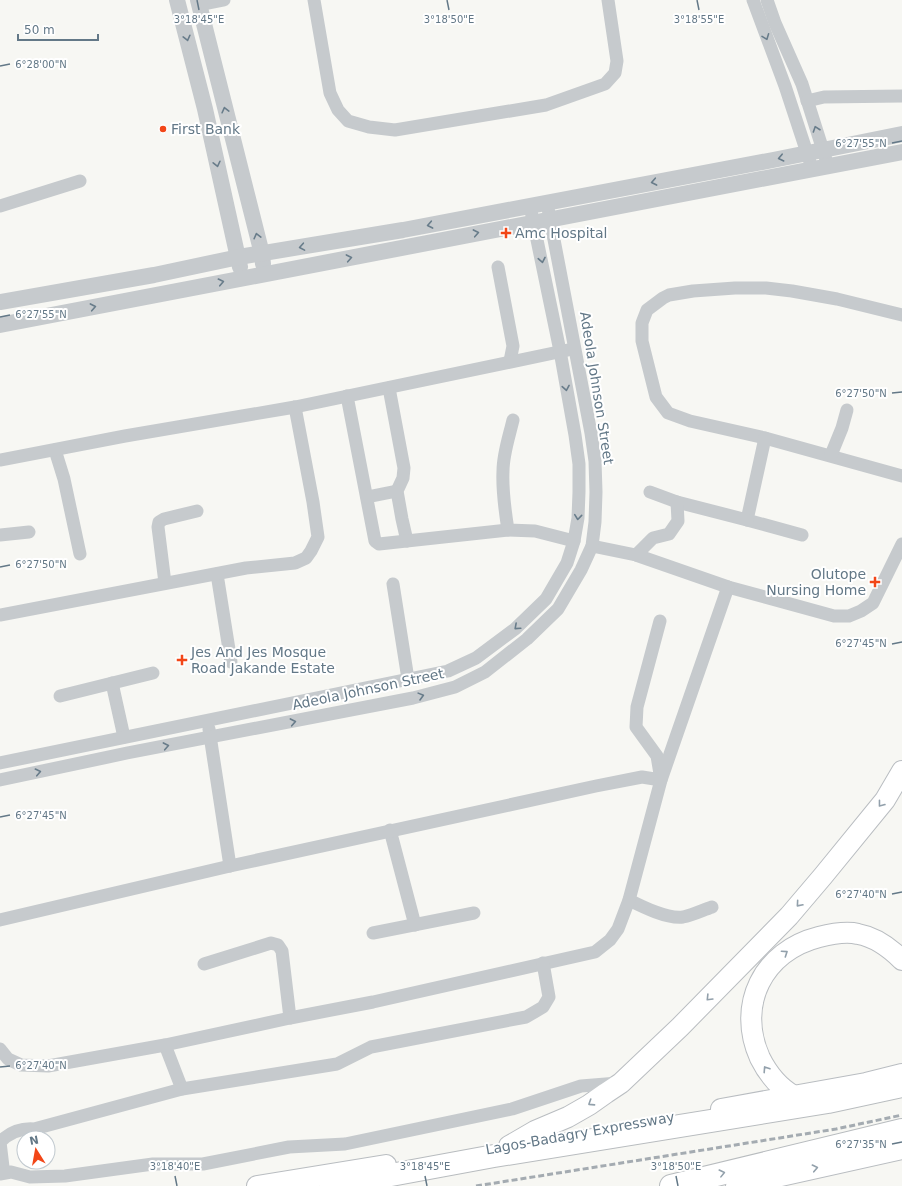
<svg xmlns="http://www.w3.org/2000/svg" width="902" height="1186" viewBox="0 0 902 1186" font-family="'DejaVu Sans',sans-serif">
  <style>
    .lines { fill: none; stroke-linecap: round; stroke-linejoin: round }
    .primary-casing { stroke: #b9bdc1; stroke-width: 22 }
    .motorway-casing { stroke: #b8bcbf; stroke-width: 24 }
    .minor { stroke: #c6cacd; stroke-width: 13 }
    .tertiary { stroke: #c6cacd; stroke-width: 16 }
    .primary { stroke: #fff; stroke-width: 20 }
    .motorway { stroke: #fff; stroke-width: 22 }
    .rail { stroke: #a4abb1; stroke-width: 3; stroke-dasharray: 6 3; stroke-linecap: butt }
    .oneway { stroke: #687c8a }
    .oneway2 { stroke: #92a0ab }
    .ticks { fill: none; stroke: #637887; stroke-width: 1.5 }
    .poi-dot { fill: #f24617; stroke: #fff; stroke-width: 1.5 }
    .labels { text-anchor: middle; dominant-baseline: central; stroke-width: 4; stroke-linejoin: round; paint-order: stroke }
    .poi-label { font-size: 14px; fill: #637887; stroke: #fff; text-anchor: start }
    .street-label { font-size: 14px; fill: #637887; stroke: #fff }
    .ticks-label { font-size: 10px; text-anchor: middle; fill: #637887; stroke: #fff; stroke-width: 4; stroke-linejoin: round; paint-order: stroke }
  </style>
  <rect width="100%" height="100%" fill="#f7f7f3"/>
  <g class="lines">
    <!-- primary casing -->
    <g class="primary-casing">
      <g id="primary">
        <path d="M 794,1096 C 778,1087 768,1074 760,1058 C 736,1005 763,951 819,937 C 831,934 846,931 858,934 C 875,937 890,948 902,960"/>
        <path d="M 721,1109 L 866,1083 L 902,1074"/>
        <path d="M 509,1146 L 535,1131 L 568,1117 L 589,1105 L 606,1093 L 621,1083 L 680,1027 L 789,916 L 823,876 L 885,800 L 902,771"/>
        <path d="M 257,1186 L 386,1165"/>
        <path d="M 736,1186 L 902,1149"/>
      </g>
    </g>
    <!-- motorway casing -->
    <g class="motorway-casing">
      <g id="motorway">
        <path d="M 331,1186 L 494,1156 L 828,1102 L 902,1086"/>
        <path d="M 671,1186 L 902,1130"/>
      </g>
    </g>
    <!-- minor -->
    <g class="minor">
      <path d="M 314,0 L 330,93 L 338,110 L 348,121 L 369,127 L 395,130 L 546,105 L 605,84 L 615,73 L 617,61 L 608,0"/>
      <path d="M 753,0 L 785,86 L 810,162"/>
      <path d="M 767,0 L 775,23 L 802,84 L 828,166"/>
      <path d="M 199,5 L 224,0"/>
      <path d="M 807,101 L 824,97 L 902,96"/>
      <path d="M 0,206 L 80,181"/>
      <path d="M 498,267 L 513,346 L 510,361"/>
      <path d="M 902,315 L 837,299 L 792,291 L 766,288 L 735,288 L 693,291 L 669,295 L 663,298 L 647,310 L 642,323 L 642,341 L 656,397 L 668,413 L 690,421 L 765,438 L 902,476"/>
      <path d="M 389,388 L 404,468 L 403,478 L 397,491 L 402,519 L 407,541"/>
      <path d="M 347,396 L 375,541 L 379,544 L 508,530"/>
      <path d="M 513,420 C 509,437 503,454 503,471 C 502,491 505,511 508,530 L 535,531 L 574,541"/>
      <path d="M 765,438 L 747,520 L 802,535"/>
      <path d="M 55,450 L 64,479 L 80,554"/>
      <path d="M 831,455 L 842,428 L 847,410"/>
      <path d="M 0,460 L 125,436 L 295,407 L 568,350"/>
      <path d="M 650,492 L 677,502 L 747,520"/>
      <path d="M 367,497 L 397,491"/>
      <path d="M 0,535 L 29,532"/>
      <path d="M 592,546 L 636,555 L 728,587 L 834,616 L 849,616 L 861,611 L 873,603 L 902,544"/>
      <path d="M 636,555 L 653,538 L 669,534 L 678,521 L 677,502"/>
      <path d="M 217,574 L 231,662"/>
      <path d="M 165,583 L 158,527 L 159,522 L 164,519 L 197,511"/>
      <path d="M 393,584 L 408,679"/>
      <path d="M 0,615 L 246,568 L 295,563 L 306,558 L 311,551 L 318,537 L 313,502 L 295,407"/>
      <path d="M 112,683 L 124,737"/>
      <path d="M 60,696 L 153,673"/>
      <path d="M 209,729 L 230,866"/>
      <path d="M 0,763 L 448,671 L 476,658 L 515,629 L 546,599 L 567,563 L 574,541 L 578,518 L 579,492 L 579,464 L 575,435 L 560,351 L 530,206"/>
      <path d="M 0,780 L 127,753 L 413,698 L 455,687 L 485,672 L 527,639 L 558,609 L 581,570 L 592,546 L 595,522 L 596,492 L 595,461 L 591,433 L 547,203"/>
      <path d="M 390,830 L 415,925"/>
      <path d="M 629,900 C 643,907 667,919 683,917 C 693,915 703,910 712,907"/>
      <path d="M 0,920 L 230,866 L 596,786 L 642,777 L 661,780 L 657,756 L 636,727 L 637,707 L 660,621"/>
      <path d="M 373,933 L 474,913"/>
      <path d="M 204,964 L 271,943 L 278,945 L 282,951 L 290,1018"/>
      <path d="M 165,1045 L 182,1089"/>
      <path d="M 0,1049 L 8,1059 L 21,1065 L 48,1066 L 165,1045 L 290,1018 L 373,1002 L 595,952 L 610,940 L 618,929 L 629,900 L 661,780 L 728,587"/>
      <path d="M 0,1173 L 3,1167 L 0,1142 C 9,1133 21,1128 34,1129 L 182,1089 L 337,1064 L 371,1047 L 526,1017 L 543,1007 L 549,997 L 543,963"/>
      <path d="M 0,1174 L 11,1172 L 30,1177 L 65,1176 L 153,1164 L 203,1164 L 289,1147 L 345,1144 L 512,1109 L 581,1086 L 618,1083"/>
    </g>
    <!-- tertiary -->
    <g class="tertiary">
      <path d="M 177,0 L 205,109 L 240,267"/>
      <path d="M 198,0 L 262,254 L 263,264"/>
      <path d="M 0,302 L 154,275 L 239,257 L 403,230 L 773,160 L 902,134"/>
      <path d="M 0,325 L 902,152"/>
    </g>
    <!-- primary -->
    <use href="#primary" class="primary"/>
    <!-- motorway -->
    <use href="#motorway" class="motorway"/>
    <!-- rail -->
    <path class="rail" d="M 476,1186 L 836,1129 L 902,1115"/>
  </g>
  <!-- one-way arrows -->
  <defs><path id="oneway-chevron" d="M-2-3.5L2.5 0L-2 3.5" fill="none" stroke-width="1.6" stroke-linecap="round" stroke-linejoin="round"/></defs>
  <g class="oneway">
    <use href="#oneway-chevron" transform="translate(766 37) rotate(69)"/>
    <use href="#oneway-chevron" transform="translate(187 38) rotate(76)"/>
    <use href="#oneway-chevron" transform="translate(225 110) rotate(-104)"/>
    <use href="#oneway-chevron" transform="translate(816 129) rotate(-109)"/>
    <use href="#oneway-chevron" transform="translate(781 158) rotate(167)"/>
    <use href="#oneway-chevron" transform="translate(217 164) rotate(77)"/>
    <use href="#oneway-chevron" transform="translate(654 182) rotate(169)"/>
    <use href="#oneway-chevron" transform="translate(430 225) rotate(169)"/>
    <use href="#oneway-chevron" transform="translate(476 233) rotate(-11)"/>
    <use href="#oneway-chevron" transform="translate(257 236) rotate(-104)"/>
    <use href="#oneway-chevron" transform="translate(302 247) rotate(170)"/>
    <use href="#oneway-chevron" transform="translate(349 258) rotate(-11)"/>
    <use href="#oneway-chevron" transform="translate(542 260) rotate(79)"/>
    <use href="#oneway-chevron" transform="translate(221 282) rotate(-12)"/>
    <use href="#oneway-chevron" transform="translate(93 307) rotate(-11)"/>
    <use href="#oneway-chevron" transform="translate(566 388) rotate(80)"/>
    <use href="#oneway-chevron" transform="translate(578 517) rotate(96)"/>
    <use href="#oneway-chevron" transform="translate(517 627) rotate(138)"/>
    <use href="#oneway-chevron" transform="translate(421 696) rotate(-15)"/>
    <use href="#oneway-chevron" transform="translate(293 722) rotate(-11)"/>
    <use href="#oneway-chevron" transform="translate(166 746) rotate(-11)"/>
    <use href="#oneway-chevron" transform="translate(38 772) rotate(-12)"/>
  </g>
  <g class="oneway2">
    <use href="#oneway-chevron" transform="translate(881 804) rotate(128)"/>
    <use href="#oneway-chevron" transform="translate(799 904) rotate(131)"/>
    <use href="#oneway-chevron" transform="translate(785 953) rotate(-34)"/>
    <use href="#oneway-chevron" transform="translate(709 998) rotate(134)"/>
    <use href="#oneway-chevron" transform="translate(766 1069) rotate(-123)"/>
    <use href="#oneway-chevron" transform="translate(591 1103) rotate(147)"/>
    <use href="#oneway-chevron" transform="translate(815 1168) rotate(-12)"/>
    <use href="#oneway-chevron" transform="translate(722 1173) rotate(-14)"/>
  </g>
  <!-- ticks -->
  <path class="ticks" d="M 197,0 L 199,10M 447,0 L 449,10M 697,0 L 699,10M 0,66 L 10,64M 892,143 L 902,141M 0,317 L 10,315M 892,393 L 902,392M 0,567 L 10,565M 892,644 L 902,642M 0,817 L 10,815M 892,894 L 902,892M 0,1067 L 10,1066M 892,1144 L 902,1142M 175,1176 L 177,1186M 425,1176 L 427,1186M 676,1176 L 678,1186"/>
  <!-- markers -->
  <g class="poi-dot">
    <circle cx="163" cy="129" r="4"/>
    <path d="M504 227h4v4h4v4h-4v4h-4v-4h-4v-4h4z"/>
    <path d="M873 576h4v4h4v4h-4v4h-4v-4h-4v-4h4z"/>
    <path d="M180 654h4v4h4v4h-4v4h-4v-4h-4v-4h4z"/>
  </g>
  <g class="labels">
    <!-- poi labels -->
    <g class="poi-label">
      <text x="171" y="129">First Bank</text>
      <text x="515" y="233">Amc Hospital</text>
      <text x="866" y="574" text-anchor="end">Olutope<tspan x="866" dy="16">Nursing Home</tspan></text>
      <text x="191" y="652">Jes And Jes Mosque<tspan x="191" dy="16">Road Jakande Estate</tspan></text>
    </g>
    <!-- street labels -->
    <g class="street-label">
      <text transform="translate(597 388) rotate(81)">Adeola Johnson Street</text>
      <text transform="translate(368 689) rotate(-12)">Adeola Johnson Street</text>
      <text transform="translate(580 1133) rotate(-10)">Lagos-Badagry Expressway</text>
    </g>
  </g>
  <g class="ticks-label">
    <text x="199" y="23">3°18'45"E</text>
    <text x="449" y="23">3°18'50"E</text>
    <text x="699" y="23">3°18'55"E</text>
    <text x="41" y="68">6°28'00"N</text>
    <text x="861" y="147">6°27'55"N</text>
    <text x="41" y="318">6°27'55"N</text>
    <text x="861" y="397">6°27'50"N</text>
    <text x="41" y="568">6°27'50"N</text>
    <text x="861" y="647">6°27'45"N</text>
    <text x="41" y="819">6°27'45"N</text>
    <text x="861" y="898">6°27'40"N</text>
    <text x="41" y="1069">6°27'40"N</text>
    <text x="861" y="1148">6°27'35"N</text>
    <text x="175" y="1170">3°18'40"E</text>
    <text x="425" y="1170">3°18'45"E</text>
    <text x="676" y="1170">3°18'50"E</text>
  </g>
  <!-- north arrow -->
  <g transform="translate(36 1150) rotate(349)"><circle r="19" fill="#ffffff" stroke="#c1c9cf"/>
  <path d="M0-3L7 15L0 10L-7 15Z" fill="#f24617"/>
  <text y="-6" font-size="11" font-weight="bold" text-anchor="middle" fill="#637887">N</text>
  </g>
  <!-- scale -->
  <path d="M18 34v6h80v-6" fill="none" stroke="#637887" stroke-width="2"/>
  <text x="24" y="34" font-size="12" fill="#637887" stroke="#ffffff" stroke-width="3" paint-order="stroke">50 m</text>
</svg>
